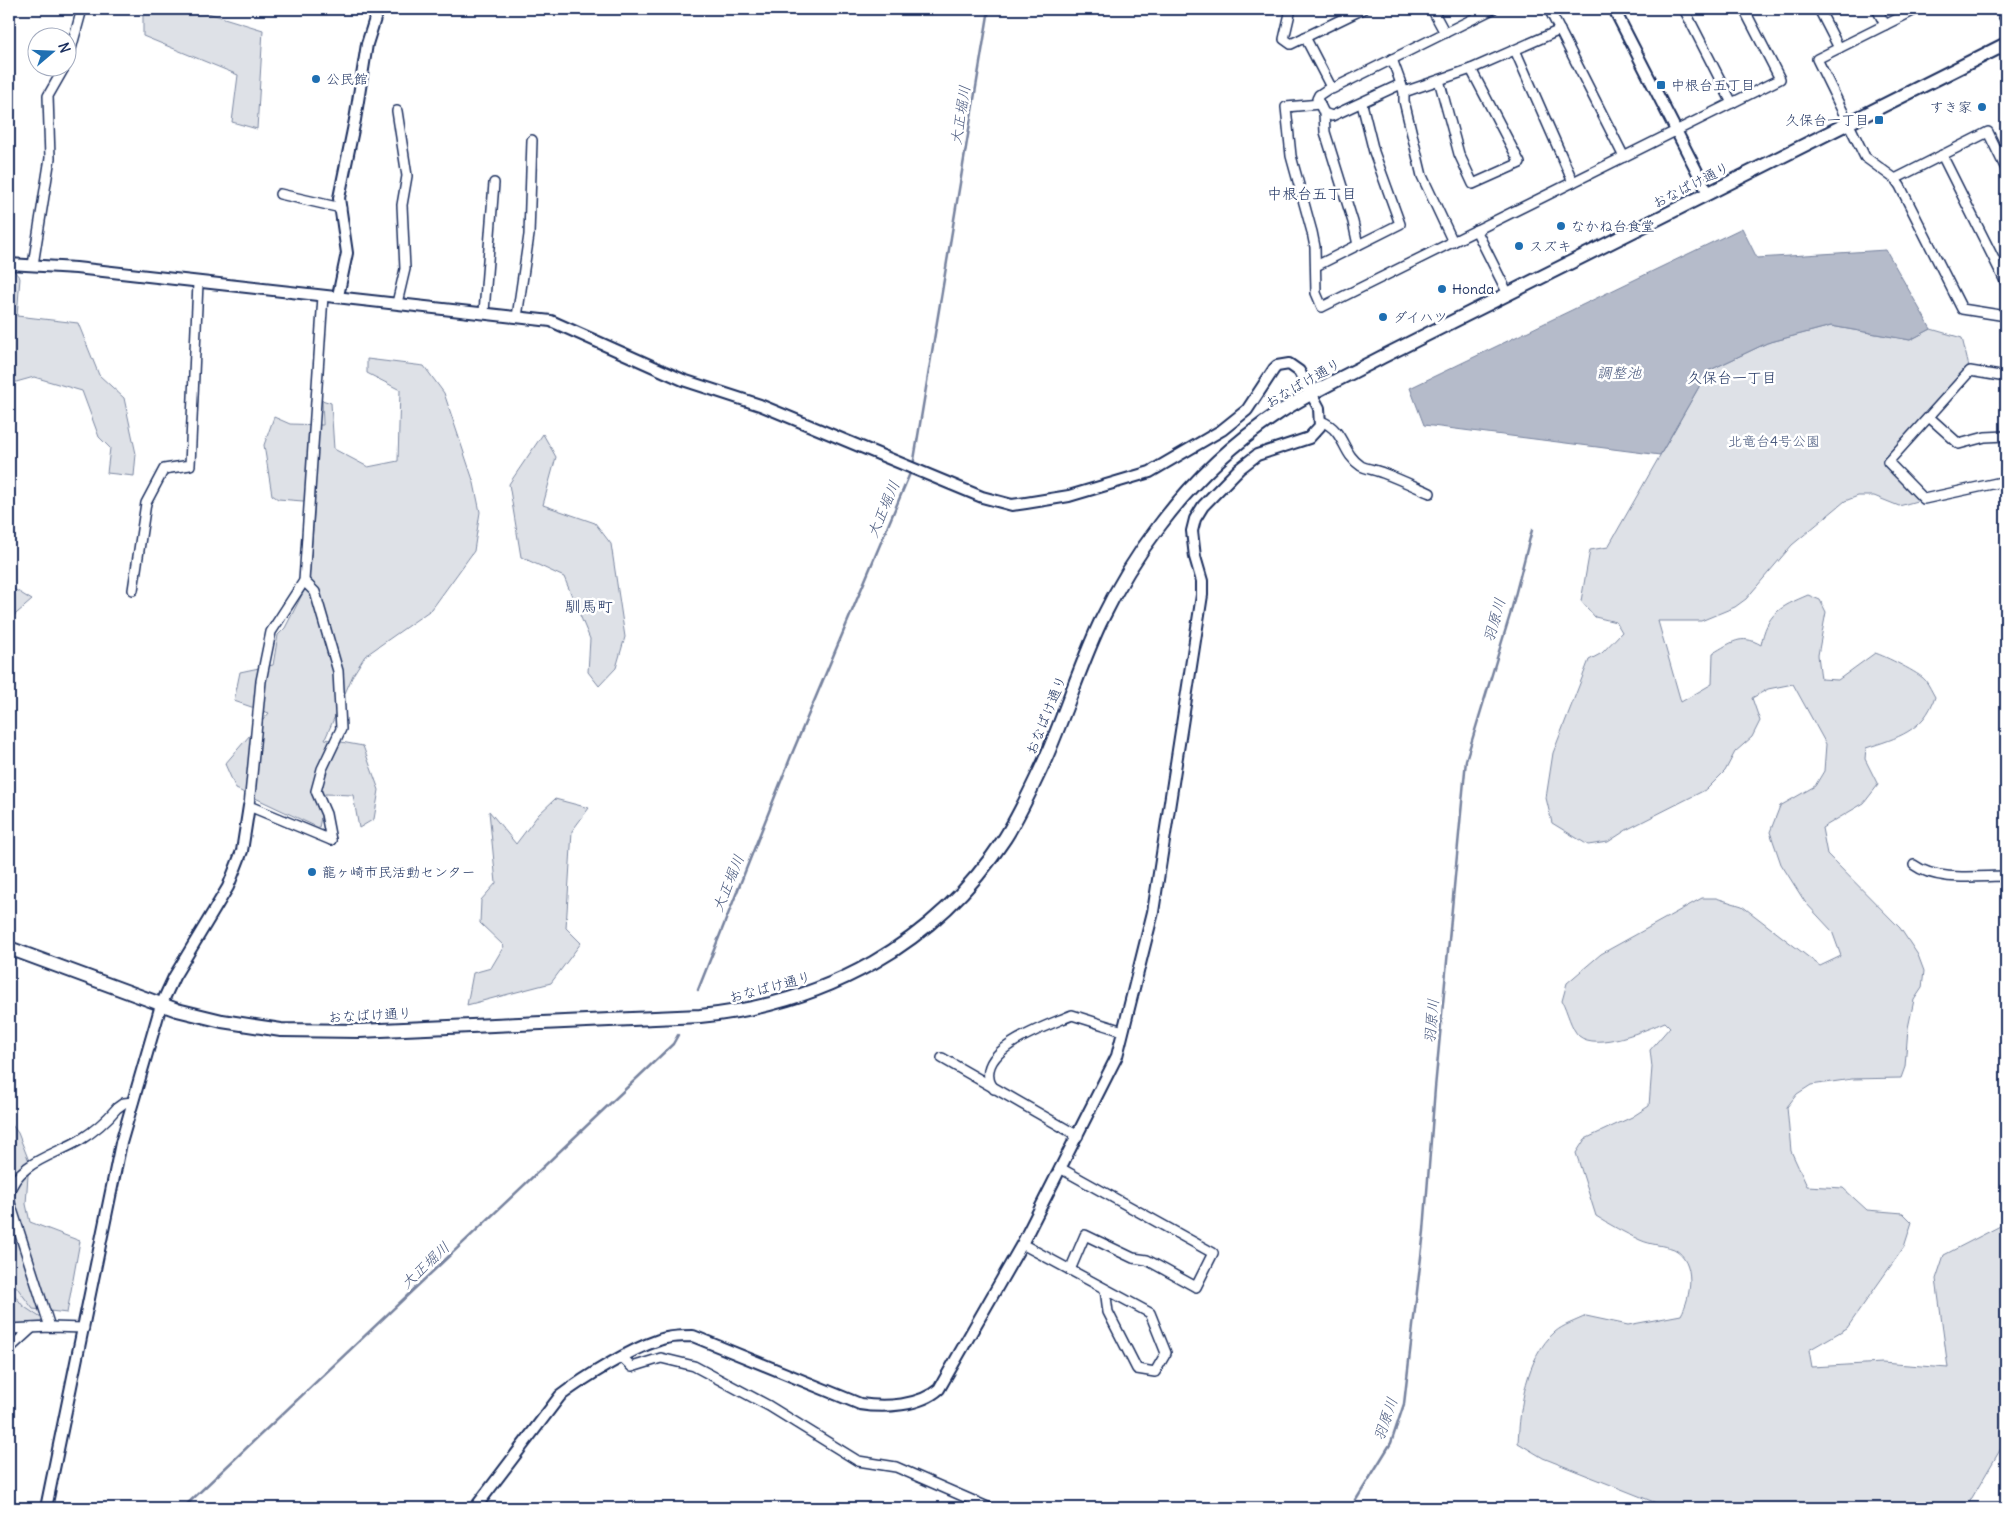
<svg xmlns="http://www.w3.org/2000/svg" width="2015" height="1517" viewBox="0 0 2015 1517" font-family="Delius,'Klee One',sans-serif">
  <style>
    .built { fill: #eff0f4 }
    .green { fill: #dee1e7; stroke: #7c88a2 }
    .water { fill: #b5bbca; stroke: #77839f }
    .lines { fill: none; stroke-linecap: round; stroke-linejoin: round }
    .stream { stroke: #77839f; stroke-width: 2.5 }
    .minor-casing { stroke: #1b2f5e; stroke-width: 12 }
    .tertiary-casing { stroke: #1b2f5e; stroke-width: 14 }
    .secondary-casing { stroke: #1b2f5e; stroke-width: 15 }
    .primary-casing { stroke: #1b2f5e; stroke-width: 16 }
    .minor { stroke: #fff; stroke-width: 9 }
    .tertiary { stroke: #fff; stroke-width: 10 }
    .secondary { stroke: #fff; stroke-width: 11 }
    .primary { stroke: #fff; stroke-width: 12 }
    .poi-dot { fill: #1f6fb2; stroke: #fff; stroke-width: 2 }
    .labels { text-anchor: middle; dominant-baseline: central; stroke-width: 5; stroke-linejoin: round; paint-order: stroke }
    .poi-label { font-size: 14px; fill: #1b2f5e; stroke: #fff; text-anchor: start }
    .street-label { font-size: 14px; fill: #1b2f5e; stroke: #fff }
    .park-label { font-size: 14px; fill: #4c5c80; stroke: #fff }
    .water-label { font-size: 15px; font-style: italic; fill: #49597e; stroke: #fff }
    .neighbourhood-label { font-size: 15px; fill: #1b2f5e; stroke: #fff }
    .quarter-label { font-size: 16px; fill: #1b2f5e; stroke: #fff }
  </style>
  <rect width="100%" height="100%" fill="#fff"/>
  <filter id="ink" filterUnits="userSpaceOnUse"><feTurbulence type="fractalNoise" baseFrequency=".02" numOctaves="2"/><feDisplacementMap in="SourceGraphic" scale="10" xChannelSelector="R" yChannelSelector="G"/><feConvolveMatrix kernelMatrix="1 2 1 2 8 2 1 2 1" color-interpolation-filters="sRGB"/></filter>
  <g filter="url(#ink)">
    <!-- built -->
    <path class="built" d="M 9,1282 L 43,1314 L 9,1346 Z"/>
    <!-- green -->
    <g class="green">
      <path d="M 141,9 L 195,9 L 263,30 L 257,129 L 232,122 L 238,75 L 143,36 L 143,13 Z"/>
      <path d="M 9,271 L 14,271 L 20,278 L 17,316 L 78,323 L 99,375 L 124,398 L 136,454 L 134,476 L 107,473 L 110,448 L 99,437 L 82,391 L 34,377 L 9,384 Z"/>
      <path d="M 1831,326 L 1910,340 L 1931,329 L 1962,338 L 1970,371 L 1888,462 L 1924,499 L 1899,506 L 1874,496 L 1858,496 L 1845,501 L 1792,545 L 1746,599 L 1735,607 L 1701,621 L 1658,621 L 1681,702 L 1712,684 L 1713,653 C 1731,643 1741,633 1761,645 C 1767,613 1780,607 1808,595 L 1820,600 L 1826,612 L 1818,655 L 1821,679 L 1838,680 L 1875,653 C 1883,655 1921,674 1925,680 C 1929,685 1932,692 1935,697 C 1924,731 1897,738 1866,748 L 1865,759 L 1878,785 L 1864,803 L 1822,828 L 1827,854 L 1900,928 L 1918,955 L 1924,971 L 1922,988 L 1914,1000 L 1908,1028 L 1905,1067 L 1901,1078 L 1852,1079 L 1811,1085 L 1797,1094 L 1787,1107 L 1791,1151 L 1807,1186 L 1843,1188 L 1867,1210 L 1903,1213 L 1912,1222 L 1904,1247 L 1847,1328 L 1809,1350 L 1812,1367 L 1882,1363 L 1948,1368 L 1936,1279 L 1944,1255 L 2006,1223 L 2006,1440 L 1966,1508 L 1669,1508 L 1543,1458 L 1518,1443 C 1520,1407 1526,1357 1555,1332 C 1563,1325 1576,1321 1586,1316 L 1628,1325 L 1681,1315 C 1691,1297 1697,1261 1674,1249 C 1663,1245 1651,1245 1640,1240 C 1625,1233 1610,1225 1596,1216 L 1576,1153 L 1585,1139 L 1632,1117 L 1649,1106 L 1652,1067 L 1650,1050 L 1670,1027 L 1665,1022 C 1646,1030 1597,1051 1579,1036 C 1571,1029 1567,1010 1562,1001 L 1567,983 L 1601,954 L 1702,898 L 1716,898 L 1742,906 L 1820,966 L 1841,956 L 1832,931 L 1805,902 L 1781,864 L 1770,832 L 1780,806 L 1815,786 L 1824,771 L 1826,744 L 1793,684 L 1768,689 L 1752,698 L 1760,721 L 1752,737 L 1735,752 L 1725,771 L 1707,789 L 1628,829 L 1608,842 L 1588,845 L 1552,823 L 1546,798 L 1553,753 L 1589,660 L 1602,653 L 1622,632 L 1616,622 L 1595,617 L 1581,601 L 1590,550 L 1608,547 L 1708,371 L 1767,343 Z"/>
      <path d="M 367,359 L 424,366 L 444,393 L 474,483 L 480,512 L 474,551 L 432,609 L 365,656 L 353,675 L 325,739 L 363,746 L 379,790 L 374,819 L 359,828 L 353,795 L 325,794 L 319,828 L 236,789 L 225,764 L 269,713 L 234,701 L 240,672 L 273,665 L 278,635 L 285,628 L 309,581 L 315,502 L 278,499 L 272,495 L 264,445 L 274,417 L 290,424 L 323,425 L 322,400 L 331,403 L 334,449 L 368,467 L 398,461 L 400,390 L 367,373 Z"/>
      <path d="M 543,434 L 556,457 L 543,505 L 595,523 L 611,544 L 625,637 L 616,668 L 599,686 L 588,672 L 590,639 L 564,577 L 521,557 L 509,484 Z"/>
      <path d="M 9,586 L 32,600 L 9,620 Z"/>
      <path d="M 555,799 L 589,808 L 572,831 L 566,928 L 581,943 L 551,983 L 467,1005 L 473,973 L 491,968 L 504,946 L 480,923 L 481,900 L 496,883 L 489,811 L 516,844 L 538,815 Z"/>
      <path d="M 9,1121 L 18,1133 L 29,1161 L 26,1204 L 30,1222 L 80,1241 L 67,1313 L 33,1309 L 9,1277 Z"/>
      <path d="M 9,1288 L 23,1306 L 44,1320 L 14,1342 L 9,1343 Z"/>
    </g>
    <!-- water -->
    <path class="water" d="M 1742,228 L 1757,258 L 1886,250 L 1931,329 L 1910,340 L 1831,326 L 1767,343 L 1708,371 L 1660,455 L 1424,425 L 1410,388 Z"/>
    <g class="lines">
      <!-- stream -->
      <g class="stream">
        <path d="M 913,466 L 989,9"/>
        <path d="M 698,990 L 791,756 L 911,471"/>
        <path d="M 183,1508 L 673,1044 L 678,1035"/>
        <path d="M 1351,1508 L 1391,1443 L 1404,1404 L 1424,1231 L 1435,1088 L 1466,760 L 1510,615 L 1532,530"/>
      </g>
      <!-- minor casing -->
      <g class="minor-casing">
        <g id="minor">
          <path d="M 1291,9 L 1284,39 L 1291,44 L 1363,9"/>
          <path d="M 1432,9 L 1445,33"/>
          <path d="M 1549,9 L 1624,157"/>
          <path d="M 1684,9 L 1732,103"/>
          <path d="M 1819,9 L 1839,48"/>
          <path d="M 1877,9 L 1885,25"/>
          <path d="M 1917,9 L 1817,59 L 1865,157 L 1895,179 L 1900,186 L 1962,309 L 2006,316"/>
          <path d="M 1305,37 L 1332,89 L 1493,9"/>
          <path d="M 1515,50 L 1573,182"/>
          <path d="M 1392,59 L 1404,92 L 1404,101 L 1422,176 L 1453,242"/>
          <path d="M 68,60 L 82,9"/>
          <path d="M 1439,80 L 1459,154 L 1473,184 L 1520,163 L 1471,69"/>
          <path d="M 1331,87 L 1319,95 L 1317,99 L 1324,113 L 1332,116 L 1401,84"/>
          <path d="M 1404,92 L 1471,69 L 1560,30"/>
          <path d="M 1320,104 L 1286,107 L 1291,156 L 1312,232 L 1315,247 L 1316,293 L 1322,307 L 1780,79 L 1744,9"/>
          <path d="M 1324,113 L 1325,132 L 1353,222 L 1358,245"/>
          <path d="M 1942,155 L 2006,283"/>
          <path d="M 1895,179 L 1988,132 L 2006,169"/>
          <path d="M 280,194 L 341,208"/>
          <path d="M 1476,230 L 1508,294"/>
          <path d="M 33,265 L 50,158 L 48,96 L 64,68"/>
          <path d="M 1316,266 L 1400,224 L 1374,152 L 1362,104"/>
          <path d="M 323,296 L 304,581 L 271,632 L 261,681 L 249,806 L 331,840"/>
          <path d="M 397,303 L 405,269 L 402,205 L 407,176 L 397,111"/>
          <path d="M 484,312 L 494,183"/>
          <path d="M 517,317 L 529,235 L 532,140"/>
          <path d="M 2006,377 L 1970,371 L 1888,462 L 1924,499 L 2006,481"/>
          <path d="M 1929,417 L 1959,444 L 1985,437 L 2006,436"/>
          <path d="M 1321,421 C 1346,431 1341,453 1361,466 C 1367,469 1376,470 1383,473 C 1399,479 1414,486 1430,493"/>
          <path d="M 304,581 L 315,592 L 338,671 L 341,729 L 322,769 L 316,791 L 326,814 L 331,840"/>
          <path d="M 133,590 L 146,503 L 164,469 L 190,465 L 198,283"/>
          <path d="M 1914,865 C 1937,882 1978,876 2006,876"/>
          <path d="M 942,1058 L 1078,1136"/>
          <path d="M 994,1089 C 992,1086 989,1082 989,1078 C 983,1046 1050,1025 1072,1015 L 1123,1031"/>
          <path d="M 1060,1168 L 1213,1253 L 1196,1287 L 1147,1260 L 1133,1258 L 1085,1235 L 1070,1270"/>
          <path d="M 9,1194 C 16,1163 55,1155 80,1140 C 93,1132 107,1120 117,1108 L 124,1103 L 133,1102"/>
          <path d="M 9,1200 L 50,1327"/>
          <path d="M 1022,1244 L 1150,1313 L 1166,1353 L 1155,1372 L 1137,1369 L 1108,1312 L 1105,1289"/>
          <path d="M 9,1329 L 50,1327 L 84,1328"/>
          <path d="M 9,1349 L 32,1328"/>
          <path d="M 623,1358 L 632,1367 L 661,1358 L 694,1366 L 769,1406 L 858,1461 L 896,1467 L 990,1508"/>
        </g>
      </g>
      <!-- tertiary casing -->
      <g class="tertiary-casing">
        <g id="tertiary">
          <path d="M 1614,9 L 1708,193"/>
          <path d="M 9,264 L 76,268 L 551,321 L 683,380 L 760,405 L 982,497 L 1012,505 L 1026,503 L 1069,496 L 1150,472 L 1222,430 L 1247,410 L 1274,369 L 1277,366 L 1289,364 L 1299,371 L 1319,408 L 1320,426 L 1309,438 L 1257,455 L 1239,469 L 1203,506 L 1195,519 L 1192,531 L 1195,557 L 1202,581 L 1202,595 L 1153,912 L 1117,1056 L 1022,1244 L 939,1389 C 920,1406 885,1408 860,1404 L 693,1336 C 682,1336 669,1336 659,1340 C 629,1350 585,1377 560,1396 L 475,1508"/>
          <path d="M 338,296 L 347,253 L 339,198 L 355,120 L 367,44 L 378,9"/>
          <path d="M 46,1508 L 121,1143 L 161,1005 L 174,977 L 228,887 L 242,851 L 249,806"/>
        </g>
      </g>
      <!-- secondary casing -->
      <g class="secondary-casing">
        <path id="secondary" d="M 2002,9 L 2006,18"/>
      </g>
      <!-- primary casing -->
      <g class="primary-casing">
        <path id="primary" d="M 9,948 L 177,1010 L 222,1021 L 281,1030 L 359,1031 L 700,1016 C 825,1004 935,945 1005,838 C 1020,814 1032,788 1044,762 C 1064,717 1079,668 1100,623 C 1117,588 1137,555 1160,525 C 1193,481 1235,442 1280,412 C 1312,391 1348,375 1382,357 L 2006,44"/>
      </g>
      <!-- minor -->
      <use href="#minor" class="minor"/>
      <!-- tertiary -->
      <use href="#tertiary" class="tertiary"/>
      <!-- secondary -->
      <use href="#secondary" class="secondary"/>
      <!-- primary -->
      <use href="#primary" class="primary"/>
    </g>
  </g>
  <!-- markers -->
  <g class="poi-dot">
    <circle cx="316" cy="79" r="5"/>
    <rect x="1656" y="80" width="10" height="10" rx="2.5"/>
    <circle cx="1982" cy="107" r="5"/>
    <rect x="1874" y="115" width="10" height="10" rx="2.5"/>
    <circle cx="1561" cy="226" r="5"/>
    <circle cx="1519" cy="246" r="5"/>
    <circle cx="1442" cy="289" r="5"/>
    <circle cx="1383" cy="317" r="5"/>
    <circle cx="312" cy="872" r="5"/>
  </g>
  <g class="labels">
    <!-- poi labels -->
    <g class="poi-label">
      <text x="326" y="79">公民館</text>
      <text x="1671" y="85">中根台五丁目</text>
      <text x="1972" y="107" text-anchor="end">すき家</text>
      <text x="1869" y="120" text-anchor="end">久保台一丁目</text>
      <text x="1571" y="226">なかね台食堂</text>
      <text x="1529" y="246">スズキ</text>
      <text x="1452" y="289">Honda</text>
      <text x="1393" y="317">ダイハツ</text>
      <text x="322" y="872">龍ヶ崎市民活動センター</text>
    </g>
    <!-- street labels -->
    <g class="street-label">
      <text transform="translate(1691 185) rotate(-27)">おなばけ通り</text>
      <text transform="translate(1303 383) rotate(-30)">おなばけ通り</text>
      <text transform="translate(1046 715) rotate(-68)">おなばけ通り</text>
      <text transform="translate(770 987) rotate(-15)">おなばけ通り</text>
      <text transform="translate(370 1015) rotate(-3)">おなばけ通り</text>
    </g>
    <!-- park labels -->
    <g class="park-label">
      <text x="1774" y="441">北竜台4号公園</text>
    </g>
    <!-- water labels -->
    <g class="water-label">
      <text transform="translate(960 115) rotate(-81)">大正堀川</text>
      <text x="1619" y="372">調整池</text>
      <text transform="translate(883 509) rotate(-67)">大正堀川</text>
      <text transform="translate(1494 620) rotate(-74)">羽原川</text>
      <text transform="translate(728 883) rotate(-68)">大正堀川</text>
      <text transform="translate(1431 1021) rotate(-85)">羽原川</text>
      <text transform="translate(425 1265) rotate(-43)">大正堀川</text>
      <text transform="translate(1385 1419) rotate(-71)">羽原川</text>
    </g>
    <!-- neighbourhood labels -->
    <g class="neighbourhood-label">
      <text x="1312" y="193">中根台五丁目</text>
      <text x="1732" y="377">久保台一丁目</text>
    </g>
    <!-- quarter labels -->
    <g class="quarter-label">
      <text x="589" y="606">馴馬町</text>
    </g>
  </g>
  <!-- margin -->
  <rect width="2015" height="1517" fill="none" stroke="#fff" stroke-width="30"/>
  <rect x="15" y="15" width="1985" height="1487" fill="none" stroke="#1b2f5e" stroke-width="2" filter="url(#ink)"/>
  <!-- north arrow -->
  <g transform="translate(52 52) rotate(71)"><circle r="24" fill="#ffffff" stroke="#a4acbf"/>
  <path d="M0-4L9 19L0 12L-9 19Z" fill="#1f6fb2"/>
  <text y="-8" font-size="14" font-weight="bold" text-anchor="middle" fill="#1b2f5e">N</text>
  </g>
</svg>
